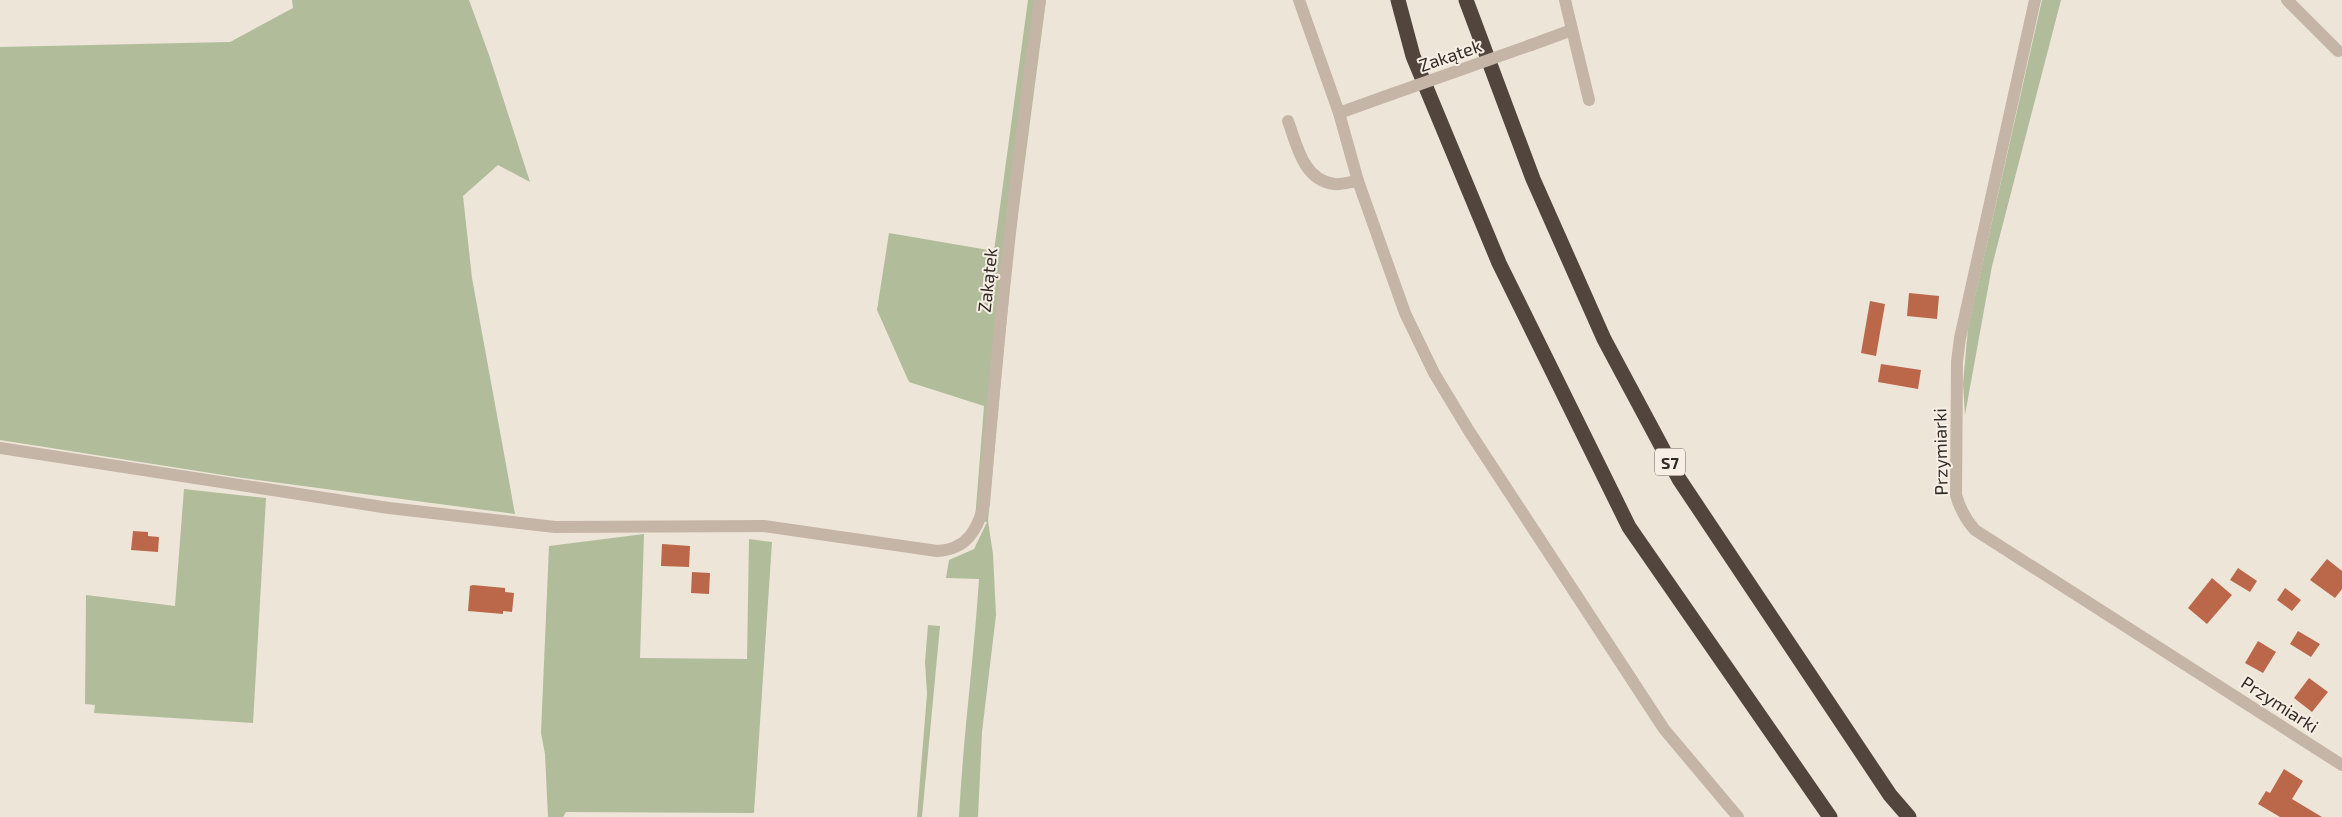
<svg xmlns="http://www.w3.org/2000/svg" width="2342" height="817" viewBox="0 0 2342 817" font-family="'Exo 2',sans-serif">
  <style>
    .green { fill: #b0bc9a }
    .building { fill: #bb684a }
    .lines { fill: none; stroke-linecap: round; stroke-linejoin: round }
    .minor { stroke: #c5b5a6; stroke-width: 12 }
    .highway { stroke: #52453e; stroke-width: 15 }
    .minor-bridge { stroke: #c5b5a6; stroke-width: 12 }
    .labels { text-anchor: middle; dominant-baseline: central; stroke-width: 4; stroke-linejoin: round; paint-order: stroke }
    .shield { fill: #f7efe5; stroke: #6d655f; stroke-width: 1 }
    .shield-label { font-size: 16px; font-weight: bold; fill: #322a26 }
    .street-label { font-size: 18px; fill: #322a26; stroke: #f7efe5 }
  </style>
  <rect width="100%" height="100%" fill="#eee5d9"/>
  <!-- green -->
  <g class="green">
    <path d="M 292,0 L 469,0 L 489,55 L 530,182 L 498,165 L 463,196 L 472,278 L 515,514 L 236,477 L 0,440 L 0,47 L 230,42 L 293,8 Z"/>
    <path d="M 1028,0 L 1046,0 L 1013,252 L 988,521 L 993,554 L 996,615 L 982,732 L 978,817 L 959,817 C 963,737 974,658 979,579 L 946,578 L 949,560 L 974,549 L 987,522 L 975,520 L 984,406 L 909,382 L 877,310 L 889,233 L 994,251 Z"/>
    <path d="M 2042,0 L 2061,0 L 1992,266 L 1965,415 L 1963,384 L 1968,328 Z"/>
    <path d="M 184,489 L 266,498 L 253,723 L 94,713 L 95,705 L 85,704 L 86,595 L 175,606 Z"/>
    <path d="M 644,534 L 640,658 L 747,659 L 749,539 L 772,542 L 754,813 L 566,812 L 563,817 L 548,817 L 545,754 L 541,733 L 549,546 Z"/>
    <path d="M 928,625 L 940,626 L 922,817 L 917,817 L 927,694 L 925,662 Z"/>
  </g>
  <!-- building -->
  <g class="building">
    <path d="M 1909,293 L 1939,296 L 1937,319 L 1907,316 Z"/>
    <path d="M 1870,301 L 1885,304 L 1876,356 L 1861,353 Z"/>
    <path d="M 1881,364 L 1921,370 L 1918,389 L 1878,382 Z"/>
    <path d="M 133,531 L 148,532 L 148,536 L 159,537 L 158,552 L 131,550 Z"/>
    <path d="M 662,544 L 690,546 L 689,567 L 661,566 Z"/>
    <path d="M 2327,559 L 2342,571 L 2342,589 L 2335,598 L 2310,580 Z"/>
    <path d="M 2238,568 L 2257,581 L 2250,592 L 2230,580 Z"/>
    <path d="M 692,572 L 710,573 L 709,594 L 691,593 Z"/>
    <path d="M 2212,578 L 2232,595 L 2207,624 L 2188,608 Z"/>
    <path d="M 473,585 L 505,588 L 505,592 L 514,593 L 512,612 L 503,611 L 503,614 L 468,611 L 470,586 Z"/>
    <path d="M 2285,588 L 2301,600 L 2292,611 L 2277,600 Z"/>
    <path d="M 2298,631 L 2320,644 L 2311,657 L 2290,644 Z"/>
    <path d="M 2258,641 L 2276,652 L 2263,673 L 2245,663 Z"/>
    <path d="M 2309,678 L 2328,692 L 2312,712 L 2294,698 Z"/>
    <path d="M 2284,769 L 2303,781 L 2292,799 L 2322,817 L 2280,817 L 2258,804 L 2266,791 L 2270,793 Z"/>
  </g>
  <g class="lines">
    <!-- minor -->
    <g class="minor">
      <path d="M 1299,0 L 1339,113 L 1358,181 L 1405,313 L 1434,373 L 1469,431 L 1664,729 L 1738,817"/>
      <path d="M 1565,0 L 1589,100"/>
      <path d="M 2035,0 L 1960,338 L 1957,362 L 1956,495 C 1960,509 1965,519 1975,530 L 2342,765"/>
      <path d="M 2287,0 L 2338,51"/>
      <path d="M 1531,45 L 1572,30"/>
      <path d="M 1339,113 L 1392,94"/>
      <path d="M 1288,121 C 1297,145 1303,180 1334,184 C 1341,185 1350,182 1358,181"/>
      <path d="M 0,448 L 389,508 L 555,527 L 764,526 L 937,551 C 966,550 978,530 984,504 C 998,335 1015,167 1040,0"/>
    </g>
    <!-- highway -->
    <g class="highway">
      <path d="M 1398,0 L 1413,56 L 1499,263 L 1629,527 L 1830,817"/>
      <path d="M 1466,0 L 1533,179 L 1604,339 L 1679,479 L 1890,795 L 1909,817"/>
    </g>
    <!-- minor-bridge -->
    <path class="minor-bridge" d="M 1392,94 L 1531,45"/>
  </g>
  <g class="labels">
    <!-- shield labels -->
    <rect class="shield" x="1655" y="448.5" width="30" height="27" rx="4"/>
    <g class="shield-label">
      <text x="1670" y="462">S7</text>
    </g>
    <!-- street labels -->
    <g class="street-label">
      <text transform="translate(1450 55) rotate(-19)">Zakątek</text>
      <text transform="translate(987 280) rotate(-84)">Zakątek</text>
      <text transform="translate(1940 452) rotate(-91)">Przymiarki</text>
      <text transform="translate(2280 704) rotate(33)">Przymiarki</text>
    </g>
  </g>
</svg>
